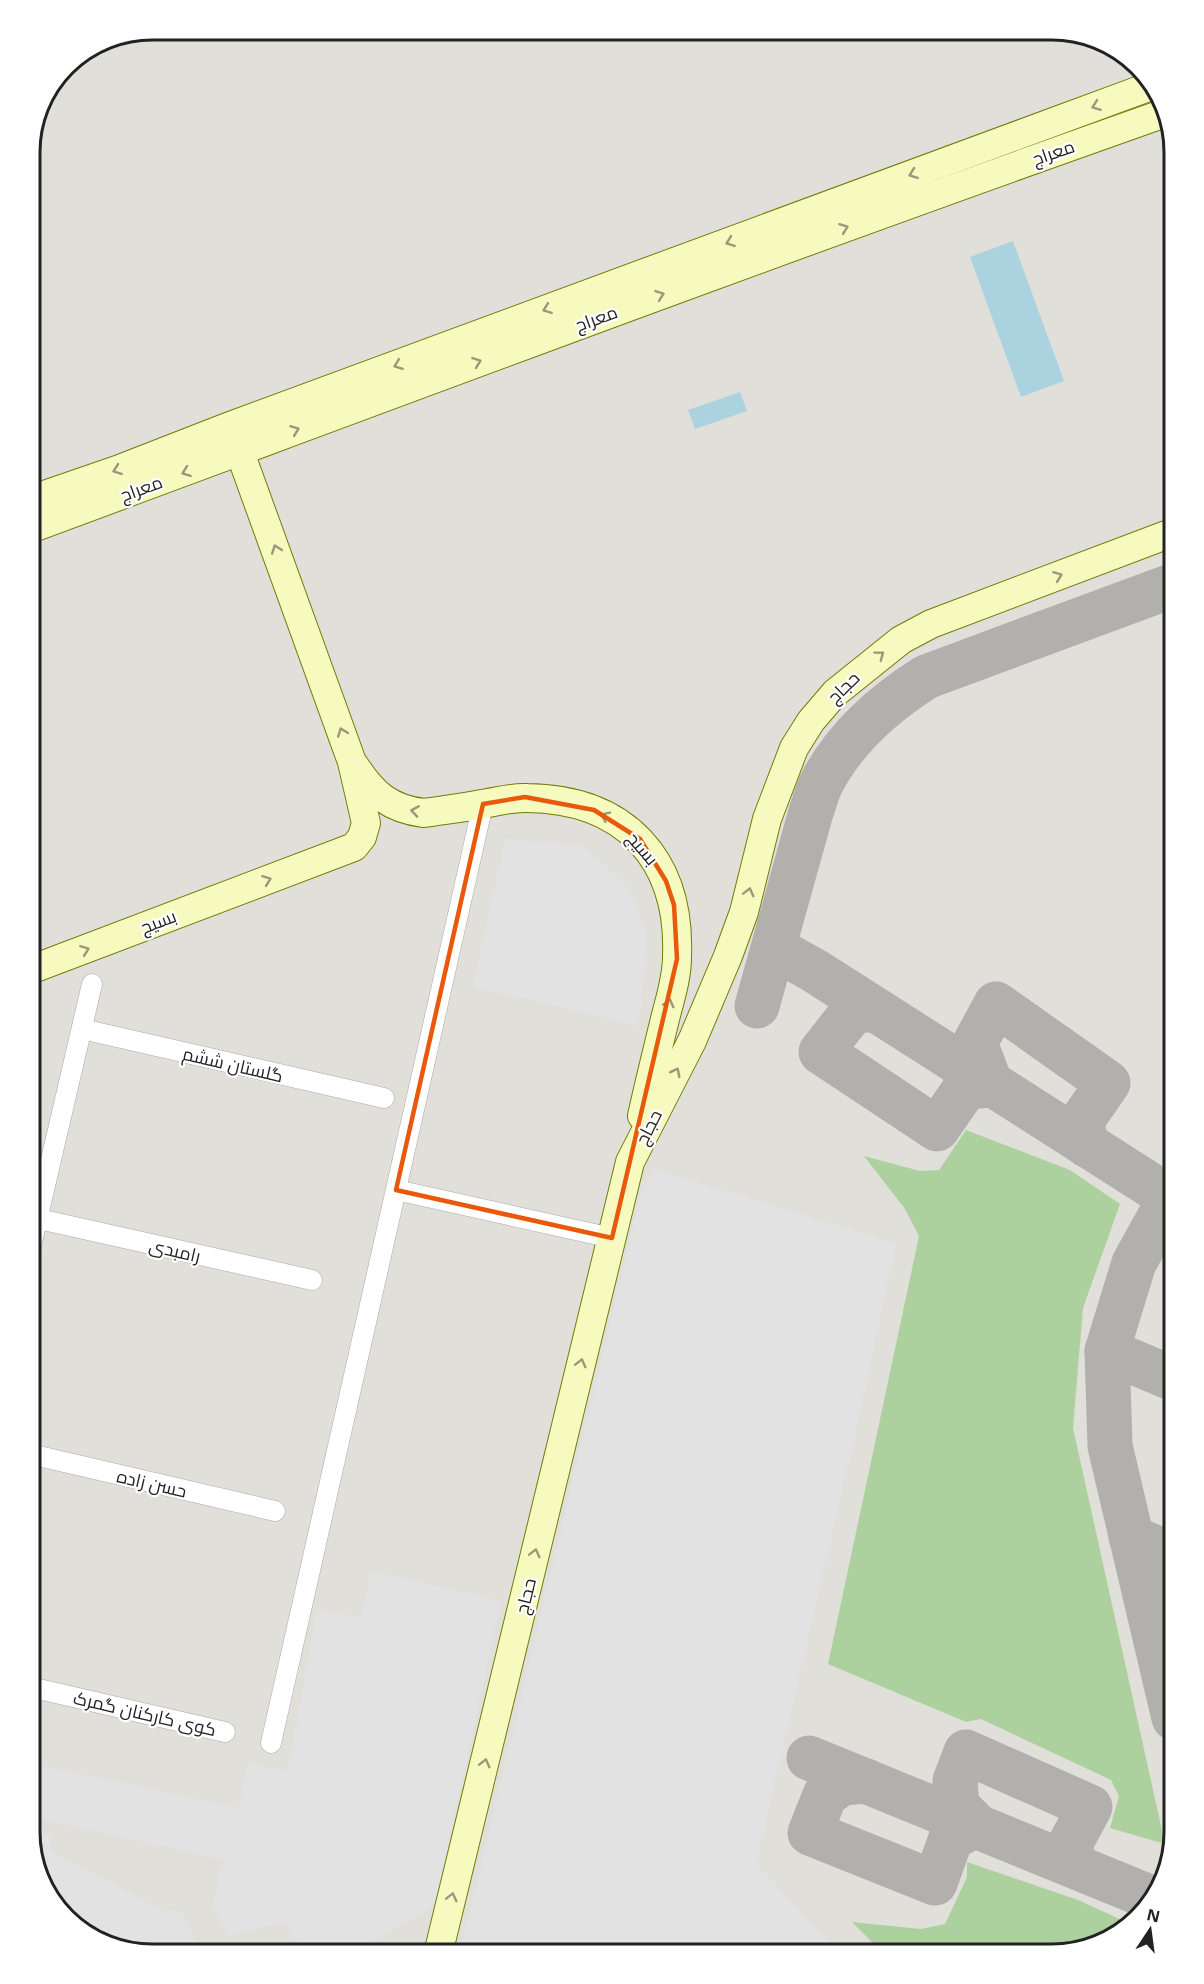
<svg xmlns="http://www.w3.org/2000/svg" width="1204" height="1984" viewBox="0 0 1204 1984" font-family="'Open Sans',Cairo,sans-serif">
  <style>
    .airport { fill: #e1dfda }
    .forest { fill: #add19e }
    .parking { fill: #e2e2e2 }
    .water { fill: #aad3df }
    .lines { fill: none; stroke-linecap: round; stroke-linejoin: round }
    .taxiway { stroke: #b1b0ac; stroke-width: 45 }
    .minor-casing { stroke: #a9a9a9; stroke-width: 21 }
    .secondary-casing { stroke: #707d05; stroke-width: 30 }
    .minor { stroke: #fff; stroke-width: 20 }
    .secondary { stroke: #f7fabf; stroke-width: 28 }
    .oneway { stroke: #979978 }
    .marked { fill: none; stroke: #e8590c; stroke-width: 4.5; stroke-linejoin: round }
    .labels { text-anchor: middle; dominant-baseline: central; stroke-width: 4.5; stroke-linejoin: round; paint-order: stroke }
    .street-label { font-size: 18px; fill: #222; stroke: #fff }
    .rim { fill: none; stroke: #222; stroke-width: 3 }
  </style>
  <rect width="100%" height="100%" fill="#f2efe9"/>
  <!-- airport -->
  <path class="airport" d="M 153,30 L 1060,30 L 1119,51 L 1161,98 L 1174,153 L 1174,1832 L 1157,1893 L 1106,1941 L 1051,1954 L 145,1954 L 85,1933 L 43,1886 L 30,1831 L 30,145 L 43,99 L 66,66 L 106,39 Z"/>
  <!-- forest -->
  <g class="forest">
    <path d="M 966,1130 L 1070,1170 L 1120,1204 L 1083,1308 L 1073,1428 L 1165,1844 L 1110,1828 L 1119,1796 L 1111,1780 L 981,1719 L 966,1722 L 828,1664 L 919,1236 L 905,1209 L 864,1156 L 920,1171 L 939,1170 Z"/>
    <path d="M 967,1862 L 1078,1900 L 1126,1922 L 1106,1941 L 1051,1954 L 884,1954 L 852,1922 L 921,1929 L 945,1924 L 967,1877 Z"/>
  </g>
  <!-- parking -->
  <g class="parking">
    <path d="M 505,839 L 582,846 L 628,887 L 647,932 L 639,1026 L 473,986 Z"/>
    <path d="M 654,1169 L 896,1244 L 854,1439 L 756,1865 L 840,1954 L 460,1954 L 640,1197 Z"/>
    <path d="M 371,1571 L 501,1601 L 435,1906 L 351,1954 L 306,1954 L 285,1922 L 229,1935 L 213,1906 L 223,1859 L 30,1817 L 30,1763 L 238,1808 L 248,1763 L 288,1771 L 317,1610 L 361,1617 Z"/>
    <path d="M 30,1831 L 52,1836 L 51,1851 L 164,1911 L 182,1911 L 200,1950 L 193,1954 L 145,1954 L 85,1933 L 43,1886 Z"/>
  </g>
  <!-- water -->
  <g class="water">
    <path d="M 1013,241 L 1064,381 L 1021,397 L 970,257 Z"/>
    <path d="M 740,392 L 747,411 L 695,429 L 688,410 Z"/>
  </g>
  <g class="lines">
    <!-- taxiway -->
    <g class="taxiway">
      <path d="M 774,948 L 815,971 L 1169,1197"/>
      <path d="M 757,1006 L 811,812 C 815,802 817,791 822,782 C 845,738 885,703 926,677 L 1174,585"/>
      <path d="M 876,1010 L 854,1010 L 821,1052 L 937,1129 L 966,1087 L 991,1085 L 975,1043 L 996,1004 L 1108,1083 L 1081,1122 L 1087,1145"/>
      <path d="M 1107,1351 L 1174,1379"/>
      <path d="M 1131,1537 L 1174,1556"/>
      <path d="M 1174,1718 L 1110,1446 L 1107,1351 L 1134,1263 L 1174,1191"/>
      <path d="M 809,1758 L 1152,1898"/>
      <path d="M 866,1781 L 842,1783 L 825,1795 L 810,1833 L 935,1883 L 951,1838 L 976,1825 L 957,1806 L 955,1781 L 966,1752 L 1090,1807 L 1069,1846 L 1076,1866"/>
    </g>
    <!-- minor casing -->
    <g class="minor-casing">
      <g id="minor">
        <path d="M 82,1029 L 384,1098"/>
        <path d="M 396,1190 L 612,1238"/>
        <path d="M 30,1217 L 312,1280"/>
        <path d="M 30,1250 L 92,984"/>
        <path d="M 30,1454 L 275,1511"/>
        <path d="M 30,1687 L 225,1732"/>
        <path d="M 271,1743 L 483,804"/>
      </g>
    </g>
    <!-- secondary casing -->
    <g class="secondary-casing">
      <g id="secondary">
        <path d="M 30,500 L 117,470 L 230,426 L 1151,86"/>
        <path d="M 30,529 C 408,389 785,247 1165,113"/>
        <path d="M 355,766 C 373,794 390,809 424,813 C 443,810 463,808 482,804 C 497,802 512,797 527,798 C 625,799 681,859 677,957 C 677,978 670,999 665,1019 C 657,1052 649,1084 642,1116"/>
        <path d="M 30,970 L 354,847 L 362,837 L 366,823 L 352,762 L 233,433"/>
        <path d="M 438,1954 L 630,1162 L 692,1041 L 728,956 L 744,912 L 767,819 L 794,748 L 811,721 L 835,693 L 901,640 L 931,624 L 1174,532"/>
      </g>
    </g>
    <!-- minor -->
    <use href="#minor" class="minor"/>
    <!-- secondary -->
    <use href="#secondary" class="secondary"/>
  </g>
  <!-- one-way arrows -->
  <defs><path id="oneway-chevron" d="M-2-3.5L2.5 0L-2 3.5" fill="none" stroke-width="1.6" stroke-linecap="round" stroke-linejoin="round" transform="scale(1.5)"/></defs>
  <g class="oneway">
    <use href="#oneway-chevron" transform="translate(1096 106) rotate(160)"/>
    <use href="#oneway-chevron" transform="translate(913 174) rotate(160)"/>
    <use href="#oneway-chevron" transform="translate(844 228) rotate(-21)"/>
    <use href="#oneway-chevron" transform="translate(730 242) rotate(160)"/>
    <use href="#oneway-chevron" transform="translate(660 295) rotate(-20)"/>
    <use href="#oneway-chevron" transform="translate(547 309) rotate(160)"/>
    <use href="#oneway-chevron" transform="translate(477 362) rotate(-20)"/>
    <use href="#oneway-chevron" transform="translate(398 365) rotate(159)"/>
    <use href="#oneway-chevron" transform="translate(295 430) rotate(-21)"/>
    <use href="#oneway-chevron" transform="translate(117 470) rotate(160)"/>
    <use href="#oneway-chevron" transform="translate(186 472) rotate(160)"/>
    <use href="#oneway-chevron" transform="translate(276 549) rotate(-110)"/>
    <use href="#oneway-chevron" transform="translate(1058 576) rotate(-21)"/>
    <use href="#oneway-chevron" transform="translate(880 655) rotate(-37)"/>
    <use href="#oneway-chevron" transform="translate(342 732) rotate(-110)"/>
    <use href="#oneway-chevron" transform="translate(415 811) rotate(-171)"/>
    <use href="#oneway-chevron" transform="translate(605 816) rotate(-154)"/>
    <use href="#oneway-chevron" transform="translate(267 880) rotate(-21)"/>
    <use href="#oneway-chevron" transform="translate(749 892) rotate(-76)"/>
    <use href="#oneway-chevron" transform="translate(85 950) rotate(-21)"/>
    <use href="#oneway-chevron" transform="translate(669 1003) rotate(-76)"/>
    <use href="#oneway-chevron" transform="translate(676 1072) rotate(-63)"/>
    <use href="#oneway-chevron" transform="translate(581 1363) rotate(-76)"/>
    <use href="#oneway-chevron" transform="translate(535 1553) rotate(-76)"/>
    <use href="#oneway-chevron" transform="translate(485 1763) rotate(-76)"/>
    <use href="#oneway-chevron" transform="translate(452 1897) rotate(-76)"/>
  </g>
  <!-- marked area -->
  <path class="marked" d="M 525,797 L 594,810 L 640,839 L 666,881 L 674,905 L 677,959 L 612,1238 L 396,1190 L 483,804 Z"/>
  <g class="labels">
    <!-- street labels -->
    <g class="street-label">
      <text transform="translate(1053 152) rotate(-19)">معراج</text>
      <text transform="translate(596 318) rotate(-20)">معراج</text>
      <text transform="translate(141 488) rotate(-20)">معراج</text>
      <text transform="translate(843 687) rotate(-44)">حجاج</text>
      <text transform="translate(643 848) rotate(50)">بسیج</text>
      <text transform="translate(158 921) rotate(-21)">بسیج</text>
      <text transform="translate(233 1064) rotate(13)">گلستان ششم</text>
      <text transform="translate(648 1127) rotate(-63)">حجاج</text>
      <text transform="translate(175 1250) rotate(13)">رامبدی</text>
      <text transform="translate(152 1483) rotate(13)">حسن زاده</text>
      <text transform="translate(525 1596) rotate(-76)">حجاج</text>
      <text transform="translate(145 1713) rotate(13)">کوی کارکنان گمرک</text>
    </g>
  </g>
  <!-- crop -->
  <path d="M0 0H1204V1984H0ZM152 40H1052A112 112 0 0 1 1164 152V1832A112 112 0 0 1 1052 1944H152A112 112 0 0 1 40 1832V152A112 112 0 0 1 152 40Z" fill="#fff" fill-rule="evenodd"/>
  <path class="rim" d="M152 40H1052A112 112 0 0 1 1164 152V1832A112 112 0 0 1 1052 1944H152A112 112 0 0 1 40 1832V152A112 112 0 0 1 152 40Z"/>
  <!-- north arrow -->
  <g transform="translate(1150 1930) rotate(13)" stroke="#ffffff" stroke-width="4.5" paint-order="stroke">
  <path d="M0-4.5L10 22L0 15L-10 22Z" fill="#222222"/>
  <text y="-9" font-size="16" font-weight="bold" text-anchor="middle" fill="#222222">N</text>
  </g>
</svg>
